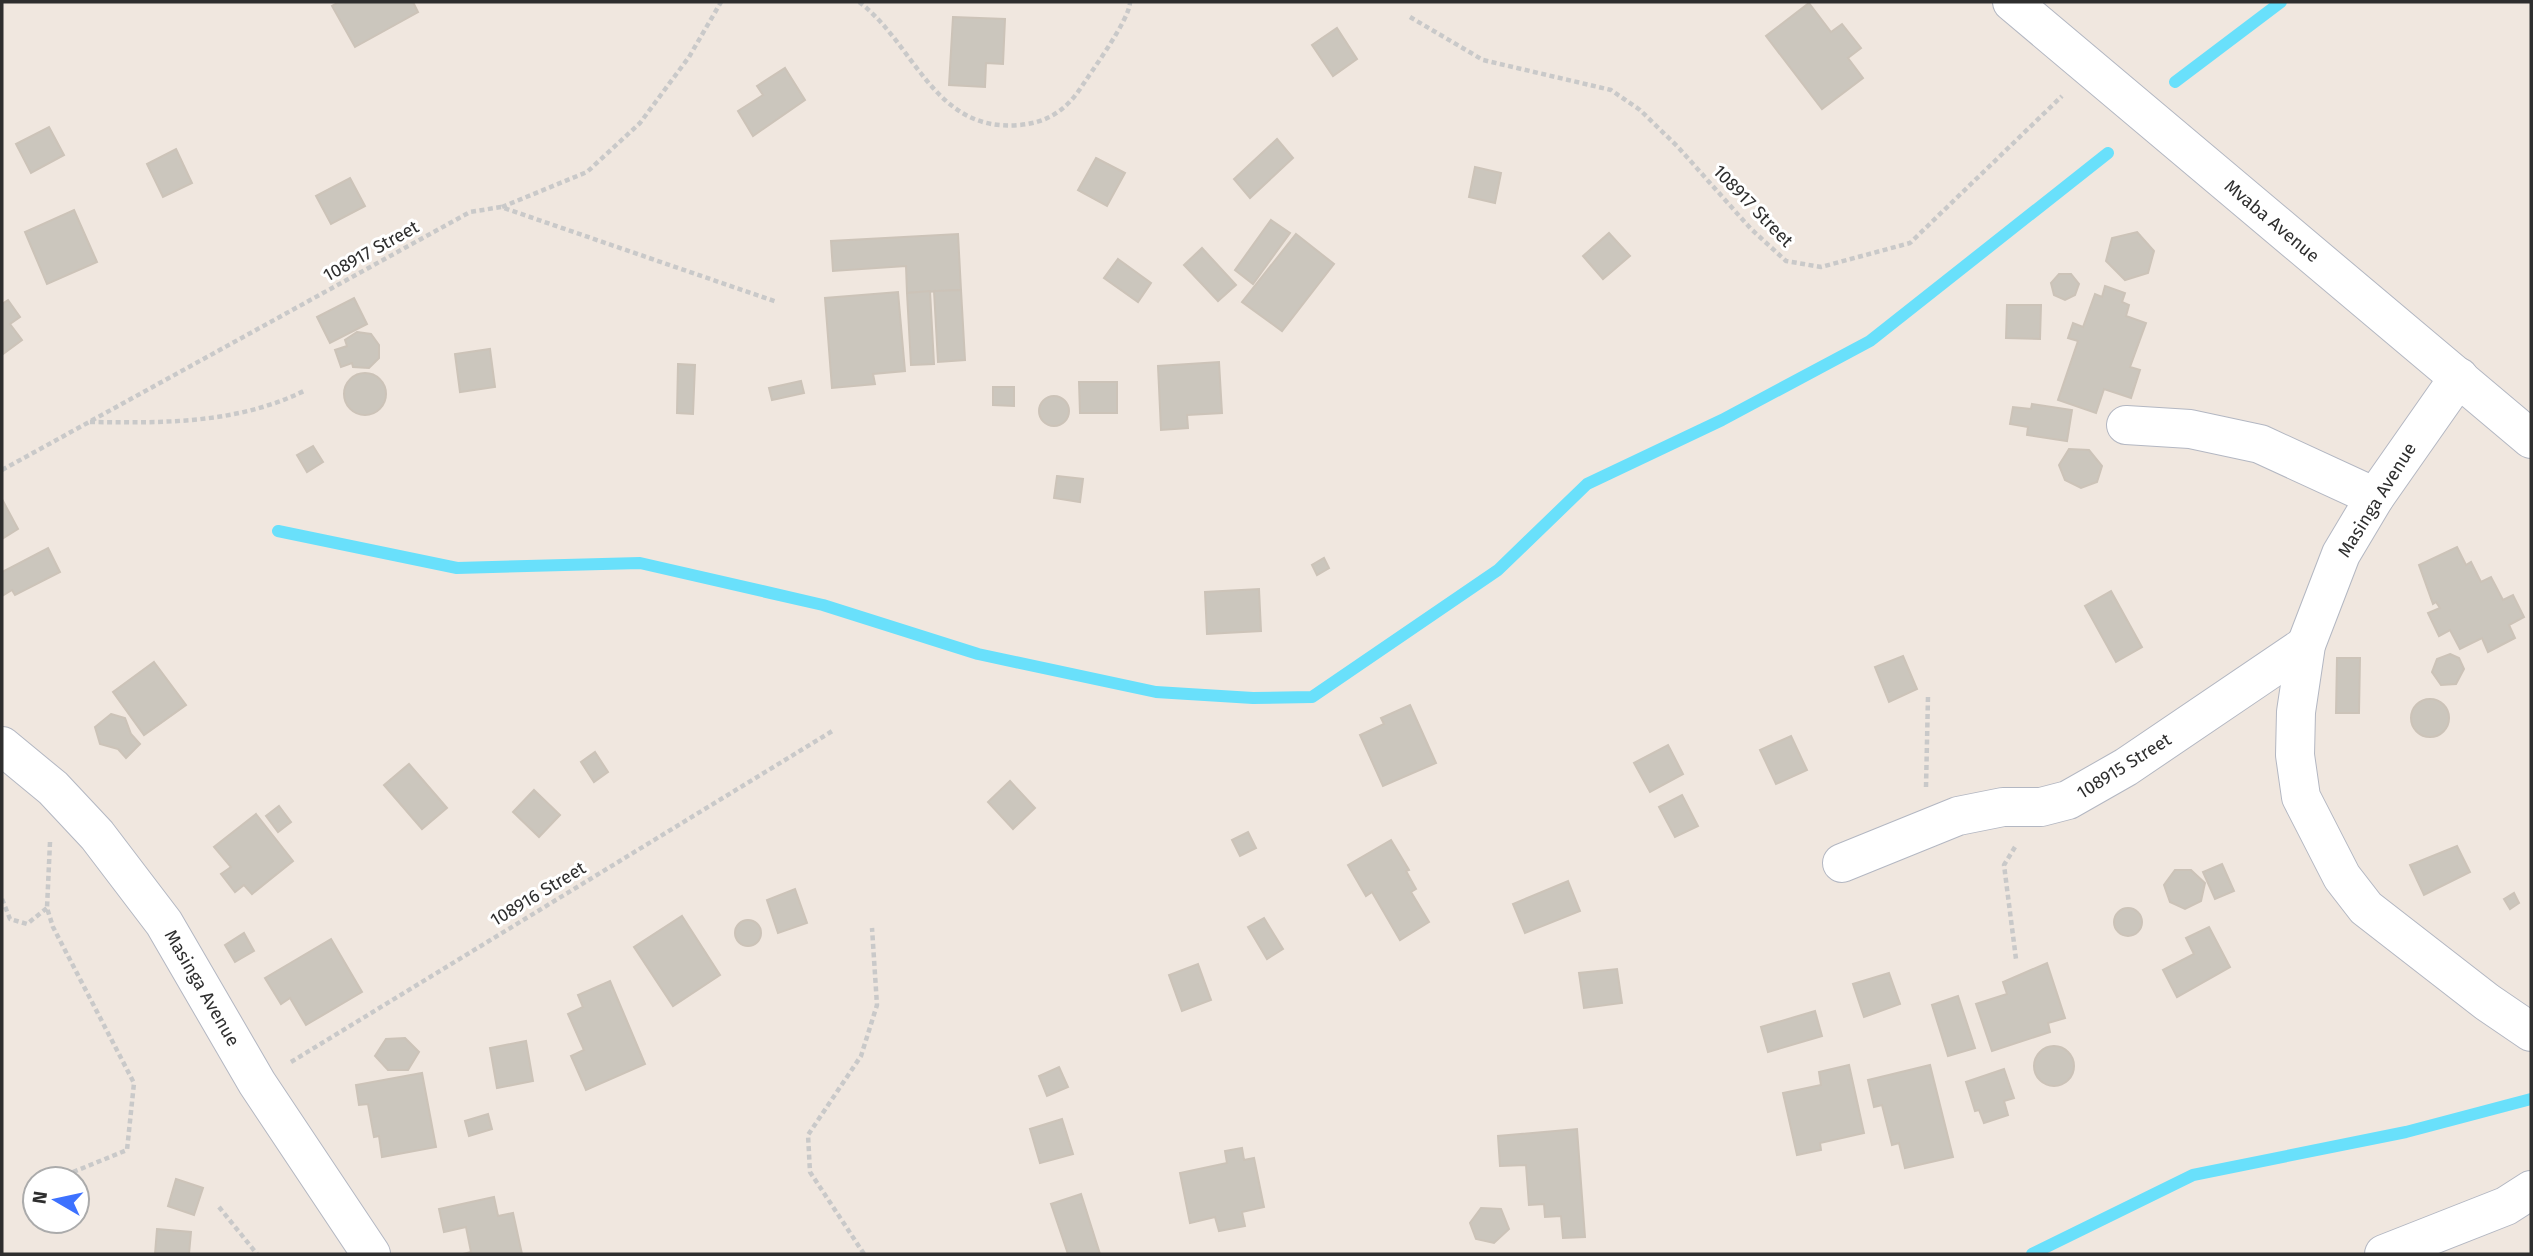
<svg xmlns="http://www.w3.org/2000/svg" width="2533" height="1256" viewBox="0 0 2533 1256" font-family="'Fira Sans',sans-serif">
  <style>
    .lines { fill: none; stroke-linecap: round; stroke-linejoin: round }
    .stream { stroke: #69e0fb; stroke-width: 12 }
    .building { fill: #cbc6bd; stroke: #ccc3b8; stroke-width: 2 }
    .minor-casing { stroke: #b3b7c2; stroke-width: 40 }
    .path { stroke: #c9c9c9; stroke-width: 4.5; stroke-dasharray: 5 3.5; stroke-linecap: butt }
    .minor { stroke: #fff; stroke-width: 38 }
    .labels { text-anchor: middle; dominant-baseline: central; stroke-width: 6; stroke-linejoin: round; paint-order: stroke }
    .street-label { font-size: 18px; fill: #2e2e2e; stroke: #fff }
  </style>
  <rect width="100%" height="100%" fill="#f0e7df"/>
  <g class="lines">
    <!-- stream -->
    <g class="stream">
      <path d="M 2175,82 L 2281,2"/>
      <path d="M 278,531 L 457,568 L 640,563 L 823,605 L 978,654 L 1156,692 L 1253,698 L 1312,697 L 1498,570 L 1587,484 L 1722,420 L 1870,341 L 2108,153"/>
      <path d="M 2032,1254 L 2193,1175 L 2406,1132 L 2531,1099"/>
    </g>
  </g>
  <!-- building -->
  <g class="building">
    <path d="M 339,2 L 413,2 L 418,12 L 355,47 L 332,6 Z"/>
    <path d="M 1809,3 L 1831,32 L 1842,24 L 1861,48 L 1848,58 L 1863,78 L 1822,109 L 1766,36 Z"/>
    <path d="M 953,17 L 1005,19 L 1003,64 L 986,63 L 985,87 L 949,85 Z"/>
    <path d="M 1337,28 L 1357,59 L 1333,76 L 1312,45 Z"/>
    <path d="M 785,68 L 805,100 L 753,136 L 738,111 L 763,95 L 757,86 Z"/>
    <path d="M 49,127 L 64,155 L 31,173 L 16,144 Z"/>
    <path d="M 1277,139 L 1293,158 L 1250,198 L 1234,179 Z"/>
    <path d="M 176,149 L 192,183 L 163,197 L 147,164 Z"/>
    <path d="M 1096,158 L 1125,173 L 1107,206 L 1078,190 Z"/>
    <path d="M 1475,167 L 1501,173 L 1495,203 L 1469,197 Z"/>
    <path d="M 350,178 L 365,206 L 331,224 L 316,196 Z"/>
    <path d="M 74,210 L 97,262 L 47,284 L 25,232 Z"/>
    <path d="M 1271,220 L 1290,233 L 1253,284 L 1235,270 Z"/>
    <path d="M 2137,232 L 2154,251 L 2148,273 L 2125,280 L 2106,261 L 2112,238 Z"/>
    <path d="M 1609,233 L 1630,256 L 1603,279 L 1583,256 Z"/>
    <path d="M 958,234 L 961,290 L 907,293 L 906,266 L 833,271 L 831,241 Z"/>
    <path d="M 1296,234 L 1334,264 L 1282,331 L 1242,302 Z"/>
    <path d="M 1202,248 L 1236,285 L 1218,301 L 1184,265 Z"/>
    <path d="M 1118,259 L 1151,283 L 1138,302 L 1104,278 Z"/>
    <path d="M 2059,274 L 2071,274 L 2079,284 L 2075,295 L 2065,300 L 2054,295 L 2051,283 Z"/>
    <path d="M 2105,286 L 2125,293 L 2122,302 L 2129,305 L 2126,316 L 2146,323 L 2130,367 L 2140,370 L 2131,398 L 2104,389 L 2096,413 L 2058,400 L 2078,341 L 2068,338 L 2073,323 L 2083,327 L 2095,294 L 2102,297 Z"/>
    <path d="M 961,290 L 965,360 L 938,362 L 934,291 Z"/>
    <path d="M 930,291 L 934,364 L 911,365 L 907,293 Z"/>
    <path d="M 898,292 L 905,371 L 873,374 L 875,384 L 832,388 L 825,298 Z"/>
    <path d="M 354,298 L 367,324 L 330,343 L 317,317 Z"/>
    <path d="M 8,300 L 20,317 L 10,324 L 22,340 L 3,354 L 2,304 Z"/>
    <path d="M 2007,305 L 2041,305 L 2040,339 L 2006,338 Z"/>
    <path d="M 357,332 L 371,334 L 379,345 L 379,358 L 369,368 L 353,367 L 352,363 L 341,367 L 335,350 L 347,346 L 345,340 Z"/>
    <path d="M 490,349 L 495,387 L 460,392 L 455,354 Z"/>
    <path d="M 1219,362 L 1222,413 L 1187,415 L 1188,428 L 1161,430 L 1158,366 Z"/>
    <path d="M 678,364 L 695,365 L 693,414 L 677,413 Z"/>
    <circle cx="365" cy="394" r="21"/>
    <path d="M 801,381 L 804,393 L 772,400 L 769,388 Z"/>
    <path d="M 1079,382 L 1117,382 L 1117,413 L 1080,413 Z"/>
    <path d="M 993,387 L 1014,387 L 1014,406 L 993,405 Z"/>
    <circle cx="1054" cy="411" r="15"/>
    <path d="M 2032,404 L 2072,410 L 2067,441 L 2027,435 L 2028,427 L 2010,424 L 2013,407 L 2031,409 Z"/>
    <path d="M 313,446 L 323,462 L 307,472 L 297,455 Z"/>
    <path d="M 2069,449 L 2089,450 L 2102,466 L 2097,482 L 2081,488 L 2065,480 L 2059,465 Z"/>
    <path d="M 1057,476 L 1083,479 L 1080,502 L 1054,498 Z"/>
    <path d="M 3,501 L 18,529 L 2,539 L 2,502 Z"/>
    <path d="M 2457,547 L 2466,565 L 2471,562 L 2481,582 L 2491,577 L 2503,600 L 2513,595 L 2524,617 L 2509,625 L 2515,638 L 2488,652 L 2482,638 L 2460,649 L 2450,630 L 2439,636 L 2428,613 L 2440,608 L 2436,602 L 2433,604 L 2419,565 Z"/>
    <path d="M 48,548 L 60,572 L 15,595 L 12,590 L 2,596 L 2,572 Z"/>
    <path d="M 1324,558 L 1329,568 L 1317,575 L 1312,565 Z"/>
    <path d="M 1259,589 L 1261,631 L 1207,634 L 1205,592 Z"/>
    <path d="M 2111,591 L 2142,647 L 2116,662 L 2085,606 Z"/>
    <path d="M 2450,654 L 2459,658 L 2464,669 L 2456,684 L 2441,685 L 2432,672 L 2437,659 Z"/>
    <path d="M 1903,656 L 1917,689 L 1889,702 L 1875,667 Z"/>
    <path d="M 2337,658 L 2360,658 L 2359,713 L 2336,713 Z"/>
    <path d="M 154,662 L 186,705 L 144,735 L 113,692 Z"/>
    <circle cx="2430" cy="718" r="19"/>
    <path d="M 1410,705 L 1436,763 L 1383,786 L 1360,735 L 1384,724 L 1381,718 Z"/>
    <path d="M 111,714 L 125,718 L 131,734 L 140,744 L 126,758 L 118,749 L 100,744 L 95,727 Z"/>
    <path d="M 1791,736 L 1807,770 L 1776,784 L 1760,750 Z"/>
    <path d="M 1668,745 L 1683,774 L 1650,792 L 1634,763 Z"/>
    <path d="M 595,752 L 608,772 L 594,782 L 581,762 Z"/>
    <path d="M 409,764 L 447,808 L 422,829 L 384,785 Z"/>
    <path d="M 1010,781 L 1035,808 L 1013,829 L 988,802 Z"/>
    <path d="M 534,790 L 560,815 L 539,837 L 513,812 Z"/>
    <path d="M 1682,795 L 1698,826 L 1675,837 L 1659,807 Z"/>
    <path d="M 279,806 L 291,822 L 278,832 L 266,816 Z"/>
    <path d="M 256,814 L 293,861 L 252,894 L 244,885 L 235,892 L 221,874 L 231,867 L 214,847 Z"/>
    <path d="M 1248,832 L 1256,848 L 1240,856 L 1232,840 Z"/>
    <path d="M 1391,840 L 1409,870 L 1406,871 L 1416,889 L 1411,892 L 1429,922 L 1400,940 L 1372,892 L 1366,896 L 1348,865 Z"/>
    <path d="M 2457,846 L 2470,872 L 2424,895 L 2410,865 Z"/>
    <path d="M 2222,864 L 2234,891 L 2215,899 L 2203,872 Z"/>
    <path d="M 2175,870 L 2191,870 L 2205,883 L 2201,901 L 2185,909 L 2170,902 L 2164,885 Z"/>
    <path d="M 1568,881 L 1580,911 L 1525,933 L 1513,904 Z"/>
    <path d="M 795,889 L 807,923 L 778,933 L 767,900 Z"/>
    <path d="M 2514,893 L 2519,903 L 2510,909 L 2504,899 Z"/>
    <circle cx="2128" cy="922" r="14"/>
    <path d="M 682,916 L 720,975 L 673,1006 L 634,947 Z"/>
    <path d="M 1264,918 L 1283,949 L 1267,959 L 1248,927 Z"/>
    <circle cx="748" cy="933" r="13"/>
    <path d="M 2209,927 L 2230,967 L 2177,997 L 2163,970 L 2194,954 L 2186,938 Z"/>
    <path d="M 244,933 L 254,951 L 235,962 L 225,945 Z"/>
    <path d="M 331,939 L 362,992 L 306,1025 L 290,998 L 281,1004 L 265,978 Z"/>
    <path d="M 2047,963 L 2065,1018 L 2048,1023 L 2050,1032 L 1992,1051 L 1976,1004 L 2007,994 L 2003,982 Z"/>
    <path d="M 1198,964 L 1211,1000 L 1182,1011 L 1169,975 Z"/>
    <path d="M 1617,969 L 1622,1003 L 1584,1008 L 1579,973 Z"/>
    <path d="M 1889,973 L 1900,1004 L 1864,1017 L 1853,984 Z"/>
    <path d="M 610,981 L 645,1064 L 586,1090 L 571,1056 L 584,1050 L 568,1014 L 583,1007 L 578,995 Z"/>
    <path d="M 1958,996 L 1975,1048 L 1948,1056 L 1932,1005 Z"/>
    <path d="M 1815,1011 L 1822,1036 L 1768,1052 L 1761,1027 Z"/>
    <path d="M 405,1038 L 419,1052 L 408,1070 L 388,1070 L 375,1056 L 386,1039 Z"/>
    <path d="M 526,1041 L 533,1081 L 497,1088 L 490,1048 Z"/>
    <circle cx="2054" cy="1066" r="20"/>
    <path d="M 1849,1065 L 1864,1133 L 1820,1143 L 1821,1150 L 1797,1155 L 1783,1093 L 1821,1085 L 1819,1072 Z"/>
    <path d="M 1930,1065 L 1953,1157 L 1905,1168 L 1899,1143 L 1892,1145 L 1882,1105 L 1874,1107 L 1868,1080 Z"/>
    <path d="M 1059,1067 L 1068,1087 L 1047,1096 L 1039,1076 Z"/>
    <path d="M 2004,1069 L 2014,1098 L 2004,1101 L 2008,1115 L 1984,1123 L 1979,1110 L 1975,1111 L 1966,1082 Z"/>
    <path d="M 422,1073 L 436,1147 L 382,1157 L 379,1136 L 374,1137 L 368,1104 L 359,1105 L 356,1085 Z"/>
    <path d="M 488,1114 L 492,1129 L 469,1136 L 465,1121 Z"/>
    <path d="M 1062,1119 L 1073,1154 L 1040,1163 L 1030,1129 Z"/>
    <path d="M 1577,1129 L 1585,1237 L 1563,1238 L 1561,1216 L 1545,1217 L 1544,1204 L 1529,1205 L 1526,1165 L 1500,1166 L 1498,1136 Z"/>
    <path d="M 1242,1148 L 1244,1160 L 1254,1158 L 1264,1207 L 1242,1212 L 1245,1226 L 1219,1231 L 1215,1217 L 1190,1223 L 1180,1173 L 1227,1163 L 1225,1151 Z"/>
    <path d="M 176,1179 L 203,1188 L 194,1215 L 168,1206 Z"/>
    <path d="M 1081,1194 L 1100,1254 L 1068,1254 L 1051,1204 Z"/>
    <path d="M 494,1197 L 498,1216 L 513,1213 L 522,1254 L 463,1254 L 471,1252 L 466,1227 L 444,1232 L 439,1209 Z"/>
    <path d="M 1481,1208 L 1501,1209 L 1509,1229 L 1494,1243 L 1476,1239 L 1470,1223 Z"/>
    <path d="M 157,1229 L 191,1232 L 189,1254 L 155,1254 Z"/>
  </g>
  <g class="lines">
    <!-- minor casing -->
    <g class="minor-casing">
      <g id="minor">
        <path d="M 2012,2 L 2531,439"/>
        <path d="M 2459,377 L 2375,497 L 2341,554 L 2306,645 L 2296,712 L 2295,755 L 2301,797 L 2342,877 L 2366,908 L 2487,1002 L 2531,1032"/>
        <path d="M 2126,425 L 2190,429 L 2260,444 L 2375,497"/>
        <path d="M 2,746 L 53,788 L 97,835 L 164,923 L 257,1083 L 371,1254"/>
        <path d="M 1842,863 L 1958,816 L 2003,807 L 2041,807 L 2068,800 L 2126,767 L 2306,645"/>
        <path d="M 2384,1254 L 2506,1206 L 2531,1190"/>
      </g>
    </g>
    <!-- path -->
    <g class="path">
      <path d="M 859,2 C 915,44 934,133 1019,125 C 1046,123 1065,111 1080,89 C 1091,72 1130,19 1130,2"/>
      <path d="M 1410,17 L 1483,60 L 1611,90 L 1640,110 L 1678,147 L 1751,229 L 1786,261 L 1821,267 L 1910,243 L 2062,96"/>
      <path d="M 502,207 L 587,172 L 640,123 L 689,57 L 721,2"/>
      <path d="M 90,422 C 164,423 236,424 304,391"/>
      <path d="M 2,470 L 470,212 L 501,207 L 777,302"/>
      <path d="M 1926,787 L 1928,696"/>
      <path d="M 50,842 L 47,908 L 53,927 L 134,1083 L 127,1150 L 56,1179"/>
      <path d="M 2015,847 L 2004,865 L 2016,959"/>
      <path d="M 2,899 L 10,919 L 27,924 L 47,908"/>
      <path d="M 291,1062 L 834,730"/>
      <path d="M 31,1189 L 35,1188"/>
      <path d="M 219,1207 L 257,1254"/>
      <path d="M 864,1254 L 810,1172 L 808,1135 L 861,1056 L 877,1005 L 872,928"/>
    </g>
    <!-- minor -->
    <use href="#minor" class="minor"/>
  </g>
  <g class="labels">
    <!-- street labels -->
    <g class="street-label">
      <text transform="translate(1753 206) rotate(46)">108917 Street</text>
      <text transform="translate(2272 221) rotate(40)">Mvaba Avenue</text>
      <text transform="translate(371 251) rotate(-29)">108917 Street</text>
      <text transform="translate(2377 500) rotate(-58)">Masinga Avenue</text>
      <text transform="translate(2124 766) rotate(-32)">108915 Street</text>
      <text transform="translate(538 894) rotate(-31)">108916 Street</text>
      <text transform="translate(202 988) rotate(60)">Masinga Avenue</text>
    </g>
  </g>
  <!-- border -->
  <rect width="2533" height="1256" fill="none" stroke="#2e2e2e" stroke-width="7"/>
  <!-- north arrow -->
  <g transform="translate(56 1200) rotate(279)"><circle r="33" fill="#ffffff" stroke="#ababab" stroke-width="2"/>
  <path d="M0-5L12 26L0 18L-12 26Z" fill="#3d71ff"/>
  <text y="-10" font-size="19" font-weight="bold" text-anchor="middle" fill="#2e2e2e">N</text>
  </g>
</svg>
